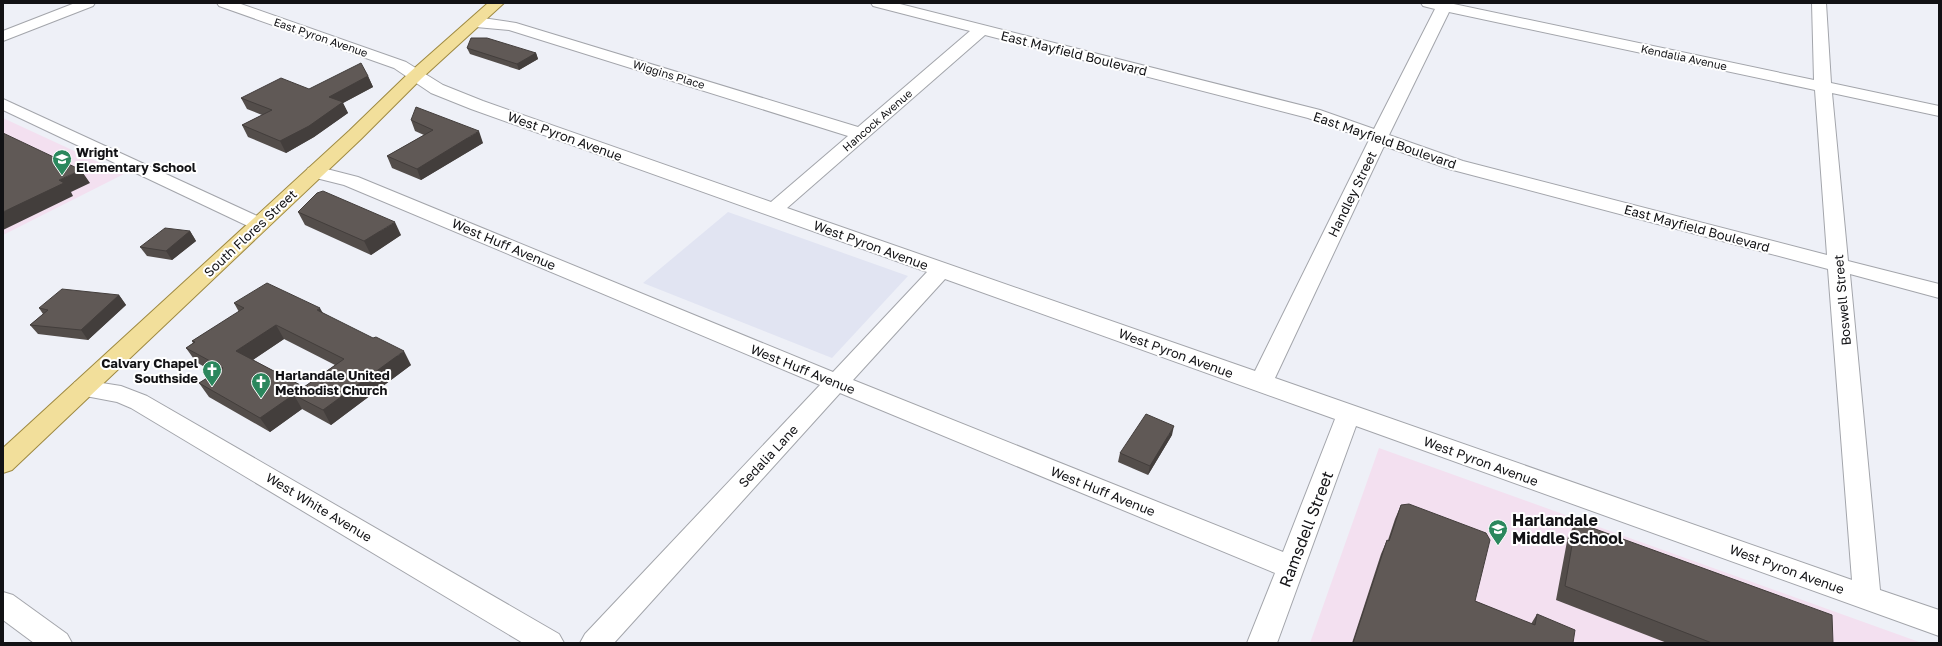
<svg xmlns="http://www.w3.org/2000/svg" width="1942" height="646" viewBox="0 0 1942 646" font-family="'Golos Text',sans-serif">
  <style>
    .built { fill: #e1e4f2 }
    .education { fill: #f3e0f0 }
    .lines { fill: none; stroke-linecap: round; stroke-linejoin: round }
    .minor-casing { stroke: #a3a5ab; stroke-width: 2 }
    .major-casing { stroke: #9e8941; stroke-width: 2 }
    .minor { fill: #fff; fill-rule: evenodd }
    .major { fill: #f2df9b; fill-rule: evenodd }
    .wall { fill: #534d4a; fill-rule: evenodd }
    .shaded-wall { fill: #433e3c }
    .building { fill: #605956; stroke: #433e3c; fill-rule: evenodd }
    .labels { text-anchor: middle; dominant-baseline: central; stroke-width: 4; stroke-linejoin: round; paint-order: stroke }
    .far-street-label { font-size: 11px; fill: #121215; stroke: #fff }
    .street-label { font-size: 13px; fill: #121215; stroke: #fff }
    .poi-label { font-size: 13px; font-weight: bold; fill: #121215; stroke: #fff; text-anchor: start }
    .near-poi-label { font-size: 16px; font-weight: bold; fill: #121215; stroke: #fff; text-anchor: start }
    .near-street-label { font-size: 16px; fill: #121215; stroke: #fff }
  </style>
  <rect width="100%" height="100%" fill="#eef0f7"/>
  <!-- built -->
  <path class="built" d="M 728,212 L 908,276 L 832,358 L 643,283 Z"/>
  <!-- education -->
  <g class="education">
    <path d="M 3,118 L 124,174 L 3,235 Z"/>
    <path d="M 1379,448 L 1922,643 L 1310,643 Z"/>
  </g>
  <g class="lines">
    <!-- minor casing -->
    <g class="minor-casing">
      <g id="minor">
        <path d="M 75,3 L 95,3 L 93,6 L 3,41 L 3,31 Z"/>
        <path d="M 217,3 L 238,3 L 406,62 L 443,85 L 483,101 L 771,202 L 848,136 L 509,30 L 476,27 L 471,25 L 468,22 L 471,19 L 476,17 L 516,23 L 858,127 L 970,31 L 873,6 L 871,3 L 896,3 L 1320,110 L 1374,129 L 1435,9 L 1423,6 L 1421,3 L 1449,3 L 1814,80 L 1812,3 L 1826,3 L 1831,83 L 1939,106 L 1939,116 L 1832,93 L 1848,261 L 1939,284 L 1939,298 L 1850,274 L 1880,590 L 1939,610 L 1939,636 L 1356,426 L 1277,643 L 1247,643 L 1275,573 L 840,393 L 614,643 L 580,643 L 585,634 L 820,385 L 344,185 L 308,176 L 306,172 L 308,168 L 315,166 L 358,177 L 833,372 L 927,272 L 471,109 L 431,93 L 394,68 L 219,6 ZM 1449,12 L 1815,90 L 1827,255 L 1463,161 L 1389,135 ZM 985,35 L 1308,118 L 1369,140 L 1255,371 L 787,208 ZM 1384,146 L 1449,169 L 1828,269 L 1852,580 L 1275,378 ZM 945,279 L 1335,419 L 1283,552 L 853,380 Z"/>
        <path d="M 3,99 L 266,220 L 269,224 L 266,228 L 259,230 L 252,228 L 3,110 Z"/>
        <path d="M 83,380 L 121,386 L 147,396 L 559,634 L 564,643 L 523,643 L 131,408 L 117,402 L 75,394 L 71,388 L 75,382 Z"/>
        <path d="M 3,592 L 13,595 L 67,634 L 72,643 L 34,643 L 3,620 Z"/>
      </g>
    </g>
    <!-- major casing -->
    <g class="major-casing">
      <path id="major" d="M 488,3 L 504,3 L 422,78 L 361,139 L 12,470 L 3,473 L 3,448 L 349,131 L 410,72 Z"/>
    </g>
    <!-- minor -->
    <use href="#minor" class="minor"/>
    <!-- major -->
    <use href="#major" class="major"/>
  </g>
  <!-- wall -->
  <g class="wall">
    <path d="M 467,48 L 536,53 L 538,59 L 519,70 L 470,54 Z"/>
    <path d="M 368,76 L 373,87 L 343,103 L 348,113 L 314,137 L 286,153 L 248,137 L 242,125 L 262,115 L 247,109 L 241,98 L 309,89 Z"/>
    <path d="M 411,120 L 483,143 L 421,180 L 392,168 L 387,156 L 424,135 L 415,131 Z"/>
    <path d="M 298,212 L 401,235 L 371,255 L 305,225 Z"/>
    <path d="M 190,231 L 196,241 L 172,260 L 147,256 L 140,247 Z"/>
    <path d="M 119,295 L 126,305 L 88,340 L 38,334 L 30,325 L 43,314 L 39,308 Z"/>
    <path d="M 234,303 L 323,313 L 411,365 L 331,425 L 302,409 L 270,432 L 209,397 L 199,383 L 215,373 L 196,362 L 186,348 L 193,343 L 192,341 L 239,312 ZM 284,339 L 335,365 L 304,387 L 253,360 Z"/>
    <path d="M 1172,435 L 1148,475 L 1118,462 L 1120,453 Z"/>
    <path d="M 1401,505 L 1475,601 L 1531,624 L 1537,614 L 1573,643 L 1352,643 L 1381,554 L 1387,540 L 1388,540 L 1395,519 Z"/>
    <path d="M 1576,522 L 1833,643 L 1667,643 L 1556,600 L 1568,536 Z"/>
  </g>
  <!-- shaded-wall -->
  <g class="shaded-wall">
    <path d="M 536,53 L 538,59 L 519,70 L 517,64 Z"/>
    <path d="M 368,76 L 373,87 L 343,103 L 348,113 L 314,137 L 286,153 L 280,141 L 329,97 Z"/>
    <path d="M 479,131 L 483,143 L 421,180 L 417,169 Z"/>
    <path d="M 81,170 L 90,183 L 71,192 L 73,196 L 3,230 L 3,212 L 59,180 Z"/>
    <path d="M 395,222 L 401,235 L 371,255 L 364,241 Z"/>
    <path d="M 190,231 L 196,241 L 172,260 L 166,251 Z"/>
    <path d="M 119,295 L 126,305 L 88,340 L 81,330 Z"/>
    <path d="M 320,308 L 328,322 L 317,310 Z"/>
    <path d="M 276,325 L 284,339 L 245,365 L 236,351 Z"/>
    <path d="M 404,351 L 411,365 L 331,425 L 323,410 Z"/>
    <path d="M 296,393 L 294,395 L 302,409 L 270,432 L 260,418 Z"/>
    <path d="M 1174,426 L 1172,435 L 1148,475 L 1150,466 Z"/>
  </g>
  <!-- building -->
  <g class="building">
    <path d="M 471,38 L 487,38 L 536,53 L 517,64 L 467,48 Z"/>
    <path d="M 361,63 L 368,76 L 329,97 L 343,102 L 309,126 L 280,141 L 242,125 L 272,110 L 241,98 L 281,78 L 309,89 Z"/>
    <path d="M 416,107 L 479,131 L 417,169 L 387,156 L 433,130 L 411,120 Z"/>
    <path d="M 3,133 L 81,170 L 59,180 L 64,183 L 3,212 Z"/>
    <path d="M 323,191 L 395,222 L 364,241 L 298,212 L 317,193 Z"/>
    <path d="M 165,228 L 190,231 L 166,251 L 140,247 Z"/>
    <path d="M 267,283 L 320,308 L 317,310 L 373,338 L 376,337 L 404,351 L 323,410 L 294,395 L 296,393 L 260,418 L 199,383 L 223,368 L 186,348 L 195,342 L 192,341 L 244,308 L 234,303 ZM 276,325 L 344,359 L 304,387 L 236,351 Z"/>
    <path d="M 62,289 L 119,295 L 81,330 L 30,325 L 48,310 L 39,308 Z"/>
    <path d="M 1146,414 L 1174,426 L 1150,466 L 1120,453 Z"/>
    <path d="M 1409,504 L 1486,533 L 1490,540 L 1475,601 L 1535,625 L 1537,614 L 1575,630 L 1573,643 L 1353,643 L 1387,540 L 1389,541 L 1401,505 Z"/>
    <path d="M 1576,522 L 1832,615 L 1833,643 L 1712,643 L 1565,586 Z"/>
  </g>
  <!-- icons -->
  <defs>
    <g id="school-pin" transform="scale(1)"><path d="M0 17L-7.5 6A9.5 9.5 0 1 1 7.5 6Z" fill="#2b875d" stroke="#fff"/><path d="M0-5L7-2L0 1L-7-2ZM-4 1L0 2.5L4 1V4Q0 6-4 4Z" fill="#fff"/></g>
    <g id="church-pin" transform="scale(1)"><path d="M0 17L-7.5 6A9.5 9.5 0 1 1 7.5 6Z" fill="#2b875d" stroke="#fff"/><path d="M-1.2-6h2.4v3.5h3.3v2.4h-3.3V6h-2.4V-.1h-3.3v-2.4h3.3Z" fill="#fff"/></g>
  </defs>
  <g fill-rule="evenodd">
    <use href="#school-pin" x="62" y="159"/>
    <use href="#church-pin" x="212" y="370"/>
    <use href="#church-pin" x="261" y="382"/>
    <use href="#school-pin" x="1498" y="529"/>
  </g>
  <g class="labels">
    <!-- far-street labels -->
    <g class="far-street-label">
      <text transform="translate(321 37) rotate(19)">East Pyron Avenue</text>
      <text transform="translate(1684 57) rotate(12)">Kendalia Avenue</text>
      <text transform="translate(669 74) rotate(17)">Wiggins Place</text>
      <text transform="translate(877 120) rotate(-41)">Hancock Avenue</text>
    </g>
    <!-- street labels -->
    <g class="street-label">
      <text transform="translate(1074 53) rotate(14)">East Mayfield Boulevard</text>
      <text transform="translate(565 136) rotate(20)">West Pyron Avenue</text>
      <text transform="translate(1385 140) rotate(19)">East Mayfield Boulevard</text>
      <text transform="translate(1352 194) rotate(-64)">Handley Street</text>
      <text transform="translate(1697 228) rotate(15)">East Mayfield Boulevard</text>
      <text transform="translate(250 233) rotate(-43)">South Flores Street</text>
      <text transform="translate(504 244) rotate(23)">West Huff Avenue</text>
      <text transform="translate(871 245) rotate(20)">West Pyron Avenue</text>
      <text transform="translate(1842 300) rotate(-95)">Boswell Street</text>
      <text transform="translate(1176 353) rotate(20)">West Pyron Avenue</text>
      <text transform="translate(803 369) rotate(22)">West Huff Avenue</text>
      <text transform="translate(768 456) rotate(-47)">Sedalia Lane</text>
      <text transform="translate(1481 461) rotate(20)">West Pyron Avenue</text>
      <text transform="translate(1103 491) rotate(22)">West Huff Avenue</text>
      <text transform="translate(319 507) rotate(31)">West White Avenue</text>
      <text transform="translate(1787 569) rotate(20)">West Pyron Avenue</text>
    </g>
    <!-- poi labels -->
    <g class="poi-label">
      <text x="76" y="152">Wright<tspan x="76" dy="15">Elementary School</tspan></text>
      <text x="198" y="363" text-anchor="end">Calvary Chapel<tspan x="198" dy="15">Southside</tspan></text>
      <text x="275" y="375">Harlandale United<tspan x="275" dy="15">Methodist Church</tspan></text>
    </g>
    <!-- near-poi labels -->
    <g class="near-poi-label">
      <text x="1512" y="520">Harlandale<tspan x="1512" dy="18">Middle School</tspan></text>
    </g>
    <!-- near-street labels -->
    <g class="near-street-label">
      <text transform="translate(1306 529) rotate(-69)">Ramsdell Street</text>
    </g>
  </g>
  <!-- border -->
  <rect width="1942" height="646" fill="none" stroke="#121215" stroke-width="8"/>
</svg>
